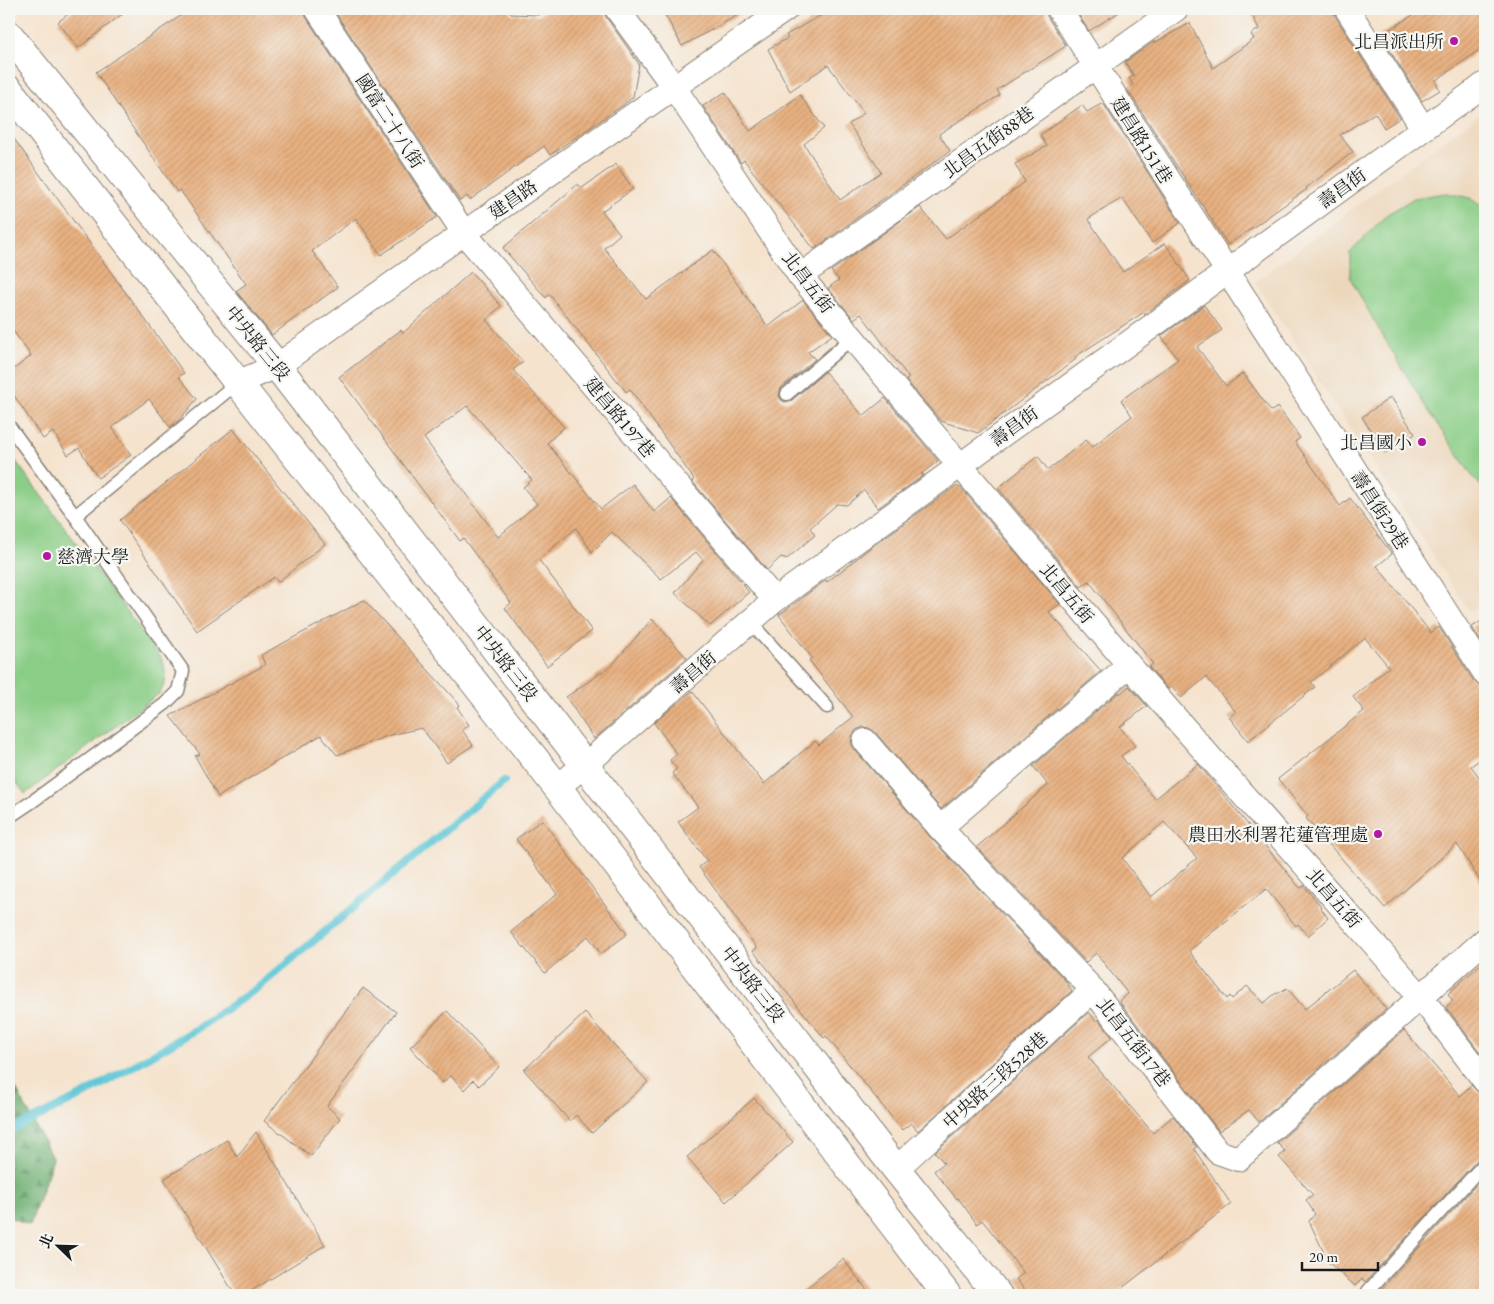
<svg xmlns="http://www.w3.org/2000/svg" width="1494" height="1304" viewBox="0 0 1494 1304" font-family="'EB Garamond','Noto Serif TC',serif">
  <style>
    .built { fill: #edd7bb }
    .forest { fill: url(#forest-firs); stroke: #466648 }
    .pitch { fill: #8acd86; stroke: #537451 }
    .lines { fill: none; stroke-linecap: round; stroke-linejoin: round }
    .stream { stroke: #5bc6d6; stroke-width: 8 }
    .building { fill: url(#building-hatch); fill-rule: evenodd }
    .service-casing { stroke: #888075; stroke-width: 15 }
    .minor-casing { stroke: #888075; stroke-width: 26 }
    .tertiary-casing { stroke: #888075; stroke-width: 30 }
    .service { stroke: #fff; stroke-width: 12 }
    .minor { stroke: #fff; stroke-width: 24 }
    .tertiary { stroke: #fff; stroke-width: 28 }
    .poi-dot { fill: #b5179e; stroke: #f6f6f2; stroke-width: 2 }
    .labels { text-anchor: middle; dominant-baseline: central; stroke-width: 4.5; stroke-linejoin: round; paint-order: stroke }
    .poi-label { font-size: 18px; fill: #1c1c1c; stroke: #f6f6f2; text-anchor: end }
    .street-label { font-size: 18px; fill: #1c1c1c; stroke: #f6f6f2 }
  </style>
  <defs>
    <pattern id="forest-firs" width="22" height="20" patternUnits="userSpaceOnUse" patternTransform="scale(1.25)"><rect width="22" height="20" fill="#6fb073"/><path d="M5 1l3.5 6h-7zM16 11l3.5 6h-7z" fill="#5a8e5e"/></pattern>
    <pattern id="building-hatch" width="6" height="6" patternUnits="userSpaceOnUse" patternTransform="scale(1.25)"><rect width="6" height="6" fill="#e8b181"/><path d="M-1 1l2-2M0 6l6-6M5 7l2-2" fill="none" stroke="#c6986f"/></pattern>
  </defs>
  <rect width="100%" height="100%" fill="#f6f6f2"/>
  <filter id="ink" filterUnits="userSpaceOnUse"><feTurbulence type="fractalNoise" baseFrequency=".02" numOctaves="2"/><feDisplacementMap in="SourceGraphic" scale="10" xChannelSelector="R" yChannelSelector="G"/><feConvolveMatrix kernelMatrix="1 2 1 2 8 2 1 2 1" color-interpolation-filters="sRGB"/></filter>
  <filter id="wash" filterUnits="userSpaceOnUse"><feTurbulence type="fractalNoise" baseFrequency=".0096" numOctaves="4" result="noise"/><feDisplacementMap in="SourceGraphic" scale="20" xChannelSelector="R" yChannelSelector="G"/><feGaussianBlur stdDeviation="1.12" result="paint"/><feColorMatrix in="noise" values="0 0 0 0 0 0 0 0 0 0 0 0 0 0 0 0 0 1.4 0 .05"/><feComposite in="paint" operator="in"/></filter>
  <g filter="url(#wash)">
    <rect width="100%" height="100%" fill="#f5e3ce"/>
    <!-- built -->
    <path class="built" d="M 1485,110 L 1485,602 L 1470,612 L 1255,282 Z"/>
    <!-- forest -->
    <path class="forest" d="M 9,1079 L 11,1079 L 53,1159 L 30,1225 L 9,1217 Z"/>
    <!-- pitch -->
    <g class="pitch">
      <path d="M 1446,193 L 1470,198 L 1485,209 L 1485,490 L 1473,477 L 1425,406 L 1377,326 L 1350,278 L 1350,253 L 1386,215 L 1414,198 Z"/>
      <path d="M 12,456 L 161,658 C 167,674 168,678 160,693 L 25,794 L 9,772 L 9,459 Z"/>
    </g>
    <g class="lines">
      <!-- stream -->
      <path class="stream" d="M 9,1131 L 85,1094 L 195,1030 L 260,986 L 504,781"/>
    </g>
    <g id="blocks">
      <!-- building -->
      <g class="building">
        <path d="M 75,9 L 129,9 L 78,48 L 58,22 Z"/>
        <path d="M 191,9 L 303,9 L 306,17 L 437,217 L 381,255 L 356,218 L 312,251 L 338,287 L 272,335 L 236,291 L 246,284 L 180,190 L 177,192 L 126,118 L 96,72 Z"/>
        <path d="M 333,9 L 509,9 L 511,14 L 539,15 L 548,9 L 603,9 L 606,17 L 639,64 L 633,97 L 623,105 L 550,155 L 544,146 L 470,200 L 467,196 L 460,201 Z"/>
        <path d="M 662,9 L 749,9 L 682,46 Z"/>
        <path d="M 832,9 L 1045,9 L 1047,16 L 1066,46 L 997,90 L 1000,95 L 939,134 L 950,151 L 814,249 L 744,160 L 741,163 L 703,106 L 725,92 L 750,131 L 800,95 L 824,128 L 804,144 L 840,200 L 881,172 L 849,124 L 864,113 L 828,65 L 790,91 L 768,49 L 788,38 L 786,35 Z"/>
        <path d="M 1075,9 L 1124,9 L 1089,31 Z"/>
        <path d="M 1249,9 L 1333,9 L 1335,16 L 1400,118 L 1384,128 L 1375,113 L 1340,135 L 1353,152 L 1306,188 L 1307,189 L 1228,245 L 1127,89 L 1133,85 L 1129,78 L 1134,76 L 1125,62 L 1155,41 L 1156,42 L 1190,23 L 1213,68 L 1254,39 L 1251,34 L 1259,29 Z"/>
        <path d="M 1423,9 L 1485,9 L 1485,46 L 1435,81 L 1440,90 L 1422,101 L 1380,35 Z"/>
        <path d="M 1103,103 L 1180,223 L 1152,243 L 1122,198 L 1088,219 L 1123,272 L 1165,243 L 1190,280 L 1145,314 L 1144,312 L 1075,357 L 1076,359 L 978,433 L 941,421 L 906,380 L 909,378 L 861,314 L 854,319 L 828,288 L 839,280 L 831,271 L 920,207 L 946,239 L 1025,182 L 1015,164 L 1047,146 L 1040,135 L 1082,105 L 1087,112 Z"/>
        <path d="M 9,132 L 184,373 L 179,377 L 197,399 L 179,420 L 170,427 L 149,399 L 112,427 L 131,455 L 98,478 L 79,448 L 68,455 L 53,432 L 43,439 L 9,388 L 9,373 L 31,356 L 9,325 Z"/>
        <path d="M 616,164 L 633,189 L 602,211 L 620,234 L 604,248 L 646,299 L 713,250 L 768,327 L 803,300 L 832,335 L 808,352 L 815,359 L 781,388 L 779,395 L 781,400 L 785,402 L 792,400 L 825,372 L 863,416 L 885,398 L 938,461 L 921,474 L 924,475 L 878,508 L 864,490 L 847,505 L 837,504 L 810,528 L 815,535 L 787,559 L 781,557 L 767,570 L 692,481 L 694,479 L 630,389 L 626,392 L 549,294 L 546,298 L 503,248 L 578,184 L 582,188 Z"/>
        <path d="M 471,272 L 501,306 L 486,320 L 523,362 L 513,370 L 564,427 L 547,443 L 601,509 L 633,484 L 654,512 L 671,498 L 746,588 L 745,588 L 749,592 L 710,626 L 675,593 L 703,560 L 696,552 L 661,579 L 612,532 L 592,552 L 576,528 L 539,560 L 592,631 L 547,666 L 505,608 L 511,603 L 463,538 L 460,541 L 339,377 L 401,330 L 403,333 ZM 467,406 L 532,480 L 523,487 L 537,504 L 498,537 L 424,438 Z"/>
        <path d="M 1204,305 L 1222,330 L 1197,347 L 1226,386 L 1243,373 L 1271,411 L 1278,407 L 1300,438 L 1295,442 L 1340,506 L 1350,498 L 1392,554 L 1377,566 L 1431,633 L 1439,627 L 1473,680 L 1478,685 L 1485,687 L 1485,756 L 1471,766 L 1485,785 L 1485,889 L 1457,844 L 1385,908 L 1306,818 L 1308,816 L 1278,779 L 1364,711 L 1353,697 L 1389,667 L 1365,638 L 1311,682 L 1315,687 L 1248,741 L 1229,717 L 1236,712 L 1206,677 L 1181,698 L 1172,686 L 1168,689 L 1149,667 L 1153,664 L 1089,581 L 1081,587 L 998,488 L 1038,456 L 1048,470 L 1086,440 L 1092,447 L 1132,416 L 1121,400 L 1178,359 L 1161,336 Z"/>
        <path d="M 1391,397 L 1415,434 L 1385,453 L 1362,417 Z"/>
        <path d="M 233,429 L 325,544 L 278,582 L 274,577 L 197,631 L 120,520 Z"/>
        <path d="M 956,486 L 961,488 L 1060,604 L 1049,612 L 1101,671 L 941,809 L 875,732 L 869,728 L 863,727 L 856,730 L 852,736 L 851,743 L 855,750 L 930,837 L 1065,980 L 1072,991 L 918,1131 L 911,1123 L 902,1130 L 826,1036 L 824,1038 L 753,951 L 757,948 L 699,867 L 707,861 L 678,822 L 698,807 L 672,773 L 677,769 L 670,760 L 677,754 L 654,723 L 692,691 L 764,784 L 815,741 L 819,745 L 853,717 L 809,660 L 812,658 L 779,615 L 826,580 L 827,582 L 870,548 Z"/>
        <path d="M 364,600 L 460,705 L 457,707 L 469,725 L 462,730 L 473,745 L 447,763 L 422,728 L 390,735 L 337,755 L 321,735 L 218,797 L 195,756 L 200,754 L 170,716 L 265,665 L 261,655 Z"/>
        <path d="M 652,619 L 687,658 L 594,739 L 566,697 L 612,665 Z"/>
        <path d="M 1485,619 L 1485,648 L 1472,627 Z"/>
        <path d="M 1129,686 L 1147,706 L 1120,727 L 1135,746 L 1121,756 L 1155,799 L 1198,764 L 1300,888 L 1304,886 L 1321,906 L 1320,907 L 1328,918 L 1308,936 L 1298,924 L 1296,926 L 1266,889 L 1189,951 L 1227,999 L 1230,996 L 1232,999 L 1247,986 L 1264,1003 L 1276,993 L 1277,994 L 1287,988 L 1305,1009 L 1353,970 L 1386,1009 L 1259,1122 L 1249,1110 L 1219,1131 L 1119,1001 L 1128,994 L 1096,953 L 1086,962 L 977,847 L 1048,785 L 1033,766 L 1119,692 L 1120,694 ZM 1164,822 L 1197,858 L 1151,897 L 1122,858 Z"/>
        <path d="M 542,820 L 627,934 L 601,954 L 588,936 L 545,973 L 511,932 L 557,894 L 516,839 Z"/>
        <path d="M 1485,960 L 1485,1059 L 1446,1007 L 1453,1001 L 1448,994 Z"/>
        <path d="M 363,988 L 396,1012 L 327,1106 L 340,1118 L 311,1156 L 264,1121 Z"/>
        <path d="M 447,1011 L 499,1067 L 479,1086 L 473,1080 L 464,1090 L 450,1075 L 443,1083 L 410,1047 Z"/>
        <path d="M 1089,1012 L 1096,1021 L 1098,1019 L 1112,1037 L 1088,1057 L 1153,1133 L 1173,1116 L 1197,1147 L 1194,1149 L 1231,1204 L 1113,1295 L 1029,1295 L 1016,1279 L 1024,1273 L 982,1220 L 977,1224 L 958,1198 L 957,1199 L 934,1171 L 944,1163 L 935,1152 Z"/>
        <path d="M 585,1013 L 648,1082 L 592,1133 L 576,1115 L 570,1121 L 524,1070 Z"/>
        <path d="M 1404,1030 L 1460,1096 L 1471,1085 L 1479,1093 L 1485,1094 L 1485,1155 L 1479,1158 L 1365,1282 L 1362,1278 L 1355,1286 L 1329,1263 L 1309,1221 L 1315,1214 L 1306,1200 L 1313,1195 L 1279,1157 L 1285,1151 L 1277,1143 Z"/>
        <path d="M 754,1098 L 793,1142 L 726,1202 L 687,1157 Z"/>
        <path d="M 256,1132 L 325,1245 L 245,1295 L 235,1295 L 164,1179 L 227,1140 L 237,1157 Z"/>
        <path d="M 1485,1175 L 1485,1295 L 1378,1295 L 1378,1293 Z"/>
        <path d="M 843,1259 L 871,1295 L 797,1295 Z"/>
      </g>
    </g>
  </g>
  <g filter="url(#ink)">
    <use href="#blocks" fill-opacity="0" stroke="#888075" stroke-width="1"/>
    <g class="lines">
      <!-- service casing -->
      <g class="service-casing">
        <g id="service">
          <path d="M 787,394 L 852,338"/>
          <path d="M 9,426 L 75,516 L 183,671 L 178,691 L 165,704 L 33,801 L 9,817"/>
          <path d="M 75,516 L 237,383"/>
          <path d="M 750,622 L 827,707"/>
          <path d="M 1370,1295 L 1368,1291 L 1485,1163"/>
        </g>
      </g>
      <!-- minor casing -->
      <g class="minor-casing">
        <g id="minor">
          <path d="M 317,9 L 464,233 L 775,600"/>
          <path d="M 617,9 L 673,86 L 800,276 L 1129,665 L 1420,996 L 1485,1081"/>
          <path d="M 1059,9 L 1485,673"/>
          <path d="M 1347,9 L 1423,128"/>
          <path d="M 800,276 L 1176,9"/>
          <path d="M 237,383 L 277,366 L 464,233 L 786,9"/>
          <path d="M 865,741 L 940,828 L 1093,990 L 1218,1152 L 1238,1159 L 1485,940"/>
          <path d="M 557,787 L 585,765 L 775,600 L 1485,84"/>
          <path d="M 940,828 L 1129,665"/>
          <path d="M 896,1169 L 1093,990"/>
        </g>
      </g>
      <!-- tertiary casing -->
      <g class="tertiary-casing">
        <g id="tertiary">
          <path d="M 9,35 L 277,366 L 896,1169 L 998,1295"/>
          <path d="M 9,90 L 167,293 L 557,787 L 947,1295"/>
        </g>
      </g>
      <!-- service -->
      <use href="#service" class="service"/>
      <!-- minor -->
      <use href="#minor" class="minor"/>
      <!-- tertiary -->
      <use href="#tertiary" class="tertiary"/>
    </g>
  </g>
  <!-- markers -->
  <g class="poi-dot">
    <circle cx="1454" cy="41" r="5"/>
    <circle cx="1422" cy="442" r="5"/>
    <circle cx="47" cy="556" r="5"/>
    <circle cx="1378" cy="834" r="5"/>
  </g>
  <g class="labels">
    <!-- poi labels -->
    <g class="poi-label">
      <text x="1444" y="41">北昌派出所</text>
      <text x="1412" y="442">北昌國小</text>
      <text x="57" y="556" text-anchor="start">慈濟大學</text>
      <text x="1368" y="834">農田水利署花蓮管理處</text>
    </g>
    <!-- street labels -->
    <g class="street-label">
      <text transform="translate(390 121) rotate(57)">國富二十八街</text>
      <text transform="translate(1142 140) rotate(58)">建昌路151巷</text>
      <text transform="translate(988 142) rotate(-36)">北昌五街88巷</text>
      <text transform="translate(1342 188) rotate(-36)">壽昌街</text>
      <text transform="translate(513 199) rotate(-35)">建昌路</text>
      <text transform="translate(808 282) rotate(53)">北昌五街</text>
      <text transform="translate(258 343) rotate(51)">中央路三段</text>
      <text transform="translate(620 417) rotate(50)">建昌路197巷</text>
      <text transform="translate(1014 426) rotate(-36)">壽昌街</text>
      <text transform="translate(1380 510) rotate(57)">壽昌街29巷</text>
      <text transform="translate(1067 593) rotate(50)">北昌五街</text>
      <text transform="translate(506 663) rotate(52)">中央路三段</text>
      <text transform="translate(693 672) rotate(-41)">壽昌街</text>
      <text transform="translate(1334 898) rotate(49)">北昌五街</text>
      <text transform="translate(753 984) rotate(52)">中央路三段</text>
      <text transform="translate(1134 1042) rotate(52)">北昌五街17巷</text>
      <text transform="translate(995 1080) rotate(-42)">中央路三段528巷</text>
    </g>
  </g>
  <!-- margin -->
  <rect width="1494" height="1304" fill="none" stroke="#f6f6f2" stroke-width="30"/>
  <!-- north arrow -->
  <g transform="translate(58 1246) rotate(293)" stroke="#f6f6f2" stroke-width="4" paint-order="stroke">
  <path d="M0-4L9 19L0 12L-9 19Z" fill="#1c1c1c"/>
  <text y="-8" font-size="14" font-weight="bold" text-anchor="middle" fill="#1c1c1c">北</text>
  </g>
  <!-- scale -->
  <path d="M1302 1262v8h76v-8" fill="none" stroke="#1c1c1c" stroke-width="2.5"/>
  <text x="1309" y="1262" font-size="15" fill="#1c1c1c" stroke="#f6f6f2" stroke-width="4" paint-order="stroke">20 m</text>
</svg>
